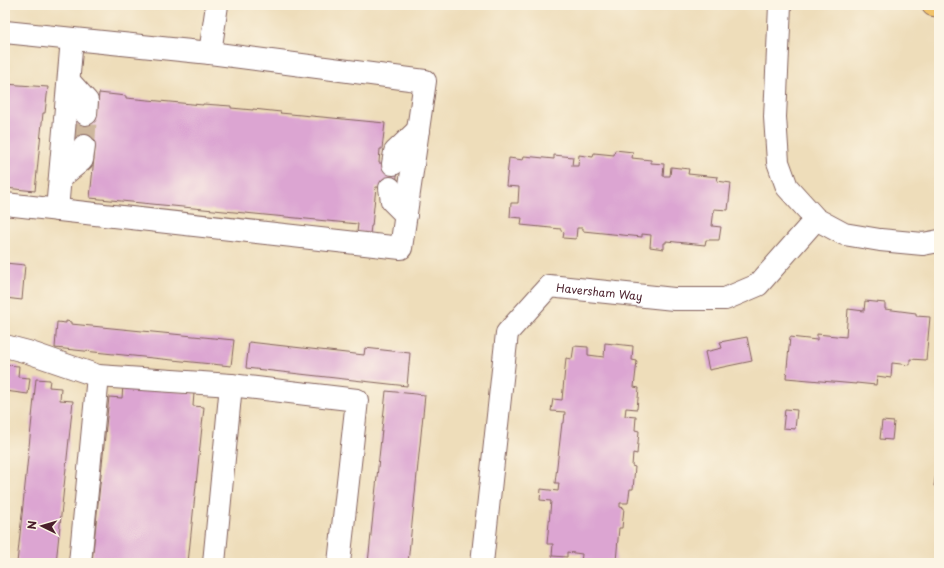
<svg xmlns="http://www.w3.org/2000/svg" width="944" height="568" viewBox="0 0 944 568" font-family="'Playpen Sans',sans-serif">
  <style>
    .building { fill: #dca5d2 }
    .lines { fill: none; stroke-linecap: round; stroke-linejoin: round }
    .minor-tunnel { stroke: #cdb79d; stroke-width: 22; stroke-dasharray: 22 11; stroke-linecap: butt }
    .minor-casing { stroke: #83625d; stroke-width: 24 }
    .major-casing { stroke: #83625d; stroke-width: 24 }
    .minor { stroke: #fff; stroke-width: 22 }
    .major { stroke: #f1c36a; stroke-width: 22 }
    .labels { text-anchor: middle; dominant-baseline: central; stroke-width: 3; stroke-linejoin: round; paint-order: stroke }
    .street-label { font-size: 11px; fill: #4a1f2b; stroke: #fcf5e5 }
  </style>
  <rect width="100%" height="100%" fill="#fcf5e5"/>
  <filter id="ink" filterUnits="userSpaceOnUse"><feTurbulence type="fractalNoise" baseFrequency=".025" numOctaves="2"/><feDisplacementMap in="SourceGraphic" scale="8" xChannelSelector="R" yChannelSelector="G"/><feConvolveMatrix kernelMatrix="1 2 1 2 8 2 1 2 1" color-interpolation-filters="sRGB"/></filter>
  <filter id="wash" filterUnits="userSpaceOnUse"><feTurbulence type="fractalNoise" baseFrequency=".012" numOctaves="4" result="noise"/><feDisplacementMap in="SourceGraphic" scale="16" xChannelSelector="R" yChannelSelector="G"/><feGaussianBlur stdDeviation="0.9" result="paint"/><feColorMatrix in="noise" values="0 0 0 0 0 0 0 0 0 0 0 0 0 0 0 0 0 1.4 0 .05"/><feComposite in="paint" operator="in"/></filter>
  <g filter="url(#wash)">
    <rect width="100%" height="100%" fill="#eeddba"/>
    <g id="blocks">
      <!-- building -->
      <g class="building">
        <path d="M 5,84 L 48,87 L 45,113 L 43,113 L 35,191 L 5,188 Z"/>
        <path d="M 99,93 L 126,96 L 126,98 L 203,105 L 203,104 L 231,106 L 231,108 L 253,110 L 253,109 L 281,112 L 280,113 L 385,123 L 382,149 L 380,149 L 379,163 L 398,164 L 396,188 L 376,187 L 372,226 L 371,226 L 370,234 L 357,232 L 358,224 L 90,198 L 95,147 L 72,144 L 75,113 L 97,116 Z"/>
        <path d="M 615,150 L 633,152 L 632,158 L 651,160 L 651,163 L 664,164 L 663,176 L 670,176 L 671,167 L 689,169 L 688,174 L 718,177 L 717,181 L 731,183 L 728,210 L 714,209 L 712,226 L 721,227 L 719,240 L 706,240 L 705,245 L 666,241 L 666,243 L 664,243 L 664,249 L 650,247 L 651,235 L 642,234 L 642,237 L 583,231 L 583,228 L 577,228 L 576,239 L 563,238 L 564,232 L 561,231 L 561,229 L 521,225 L 522,218 L 510,217 L 511,203 L 518,203 L 519,187 L 506,186 L 509,158 L 523,160 L 524,156 L 554,159 L 554,155 L 573,157 L 572,166 L 578,166 L 579,155 L 593,157 L 594,153 L 614,155 Z"/>
        <path d="M 5,263 L 25,265 L 22,300 L 5,298 Z"/>
        <path d="M 865,301 L 885,303 L 885,309 L 916,313 L 916,316 L 930,317 L 926,360 L 910,359 L 910,365 L 892,363 L 891,378 L 877,376 L 876,385 L 856,383 L 856,384 L 786,378 L 790,337 L 817,340 L 817,334 L 846,337 L 848,309 L 864,311 Z"/>
        <path d="M 66,321 L 71,322 L 71,324 L 234,340 L 231,366 L 55,348 L 57,322 L 66,323 Z"/>
        <path d="M 747,337 L 752,361 L 709,370 L 705,352 L 722,348 L 720,342 Z"/>
        <path d="M 249,342 L 364,355 L 365,348 L 410,353 L 407,386 L 246,368 Z"/>
        <path d="M 605,343 L 633,346 L 632,360 L 637,361 L 634,387 L 639,388 L 637,409 L 626,408 L 625,416 L 636,417 L 635,430 L 639,431 L 637,454 L 633,453 L 632,466 L 635,467 L 633,489 L 630,489 L 628,503 L 620,503 L 620,507 L 624,508 L 622,528 L 619,528 L 616,561 L 612,560 L 612,563 L 581,563 L 582,554 L 567,552 L 567,557 L 552,556 L 553,544 L 547,544 L 551,501 L 540,500 L 541,489 L 558,491 L 559,483 L 555,483 L 562,423 L 564,423 L 565,412 L 551,411 L 553,399 L 562,400 L 566,358 L 572,359 L 574,346 L 588,347 L 588,355 L 604,357 Z"/>
        <path d="M 5,365 L 19,366 L 18,377 L 30,378 L 28,394 L 5,391 Z"/>
        <path d="M 36,379 L 50,380 L 49,387 L 61,388 L 60,400 L 73,401 L 56,563 L 17,563 Z"/>
        <path d="M 123,385 L 194,393 L 193,406 L 204,407 L 188,563 L 92,562 L 109,397 L 122,398 Z"/>
        <path d="M 386,391 L 425,395 L 408,563 L 368,563 Z"/>
        <path d="M 785,409 L 797,410 L 795,429 L 783,428 Z"/>
        <path d="M 882,421 L 894,422 L 892,440 L 880,439 Z"/>
        <path d="M 938,447 L 939,447 L 939,487 L 934,486 L 938,460 L 936,459 Z"/>
      </g>
    </g>
  </g>
  <g filter="url(#ink)">
    <use href="#blocks" fill-opacity="0" stroke="#83625d" stroke-width="1"/>
    <g class="lines">
      <!-- minor-tunnel -->
      <path class="minor-tunnel" d="M 84,146 L 86,114"/>
      <!-- minor casing -->
      <g class="minor-casing">
        <g id="minor">
          <path d="M 780,5 L 775,117 L 778,162 L 787,187 L 816,219 L 844,234 L 880,240 L 923,244 L 939,241"/>
          <path d="M 5,32 L 210,53"/>
          <path d="M 69,81 L 87,101 L 86,114"/>
          <path d="M 393,164 L 395,152 L 418,130"/>
          <path d="M 60,178 L 82,160 L 84,146"/>
          <path d="M 390,188 L 392,201 L 406,215"/>
          <path d="M 5,204 L 401,248 L 425,81 L 210,53 L 217,5"/>
          <path d="M 57,210 L 72,39"/>
          <path d="M 5,346 L 28,352 L 98,376 L 231,385 L 357,400 L 339,563"/>
          <path d="M 80,563 L 98,376"/>
          <path d="M 214,563 L 231,385"/>
          <path id="s1" d="M 482,563 L 507,333 L 549,286 L 674,299 L 725,299 L 758,285 L 816,219"/>
        </g>
      </g>
      <!-- major casing -->
      <g class="major-casing">
        <path id="major" d="M 933,5 L 939,6"/>
      </g>
      <!-- minor -->
      <use href="#minor" class="minor"/>
      <!-- major -->
      <use href="#major" class="major"/>
    </g>
  </g>
  <g class="labels">
    <!-- street labels -->
    <g class="street-label">
      <text stroke="none"><textPath href="#s1" startOffset="345">Haversham Way</textPath></text>
    </g>
  </g>
  <!-- margin -->
  <rect width="944" height="568" fill="none" stroke="#fcf5e5" stroke-width="20"/>
  <!-- north arrow -->
  <g transform="translate(42 526) rotate(275)" stroke="#fcf5e5" stroke-width="3" paint-order="stroke">
  <path d="M0-3L7 15L0 10L-7 15Z" fill="#4a1f2b"/>
  <text y="-6" font-size="11" font-weight="bold" text-anchor="middle" fill="#4a1f2b">N</text>
  </g>
</svg>
